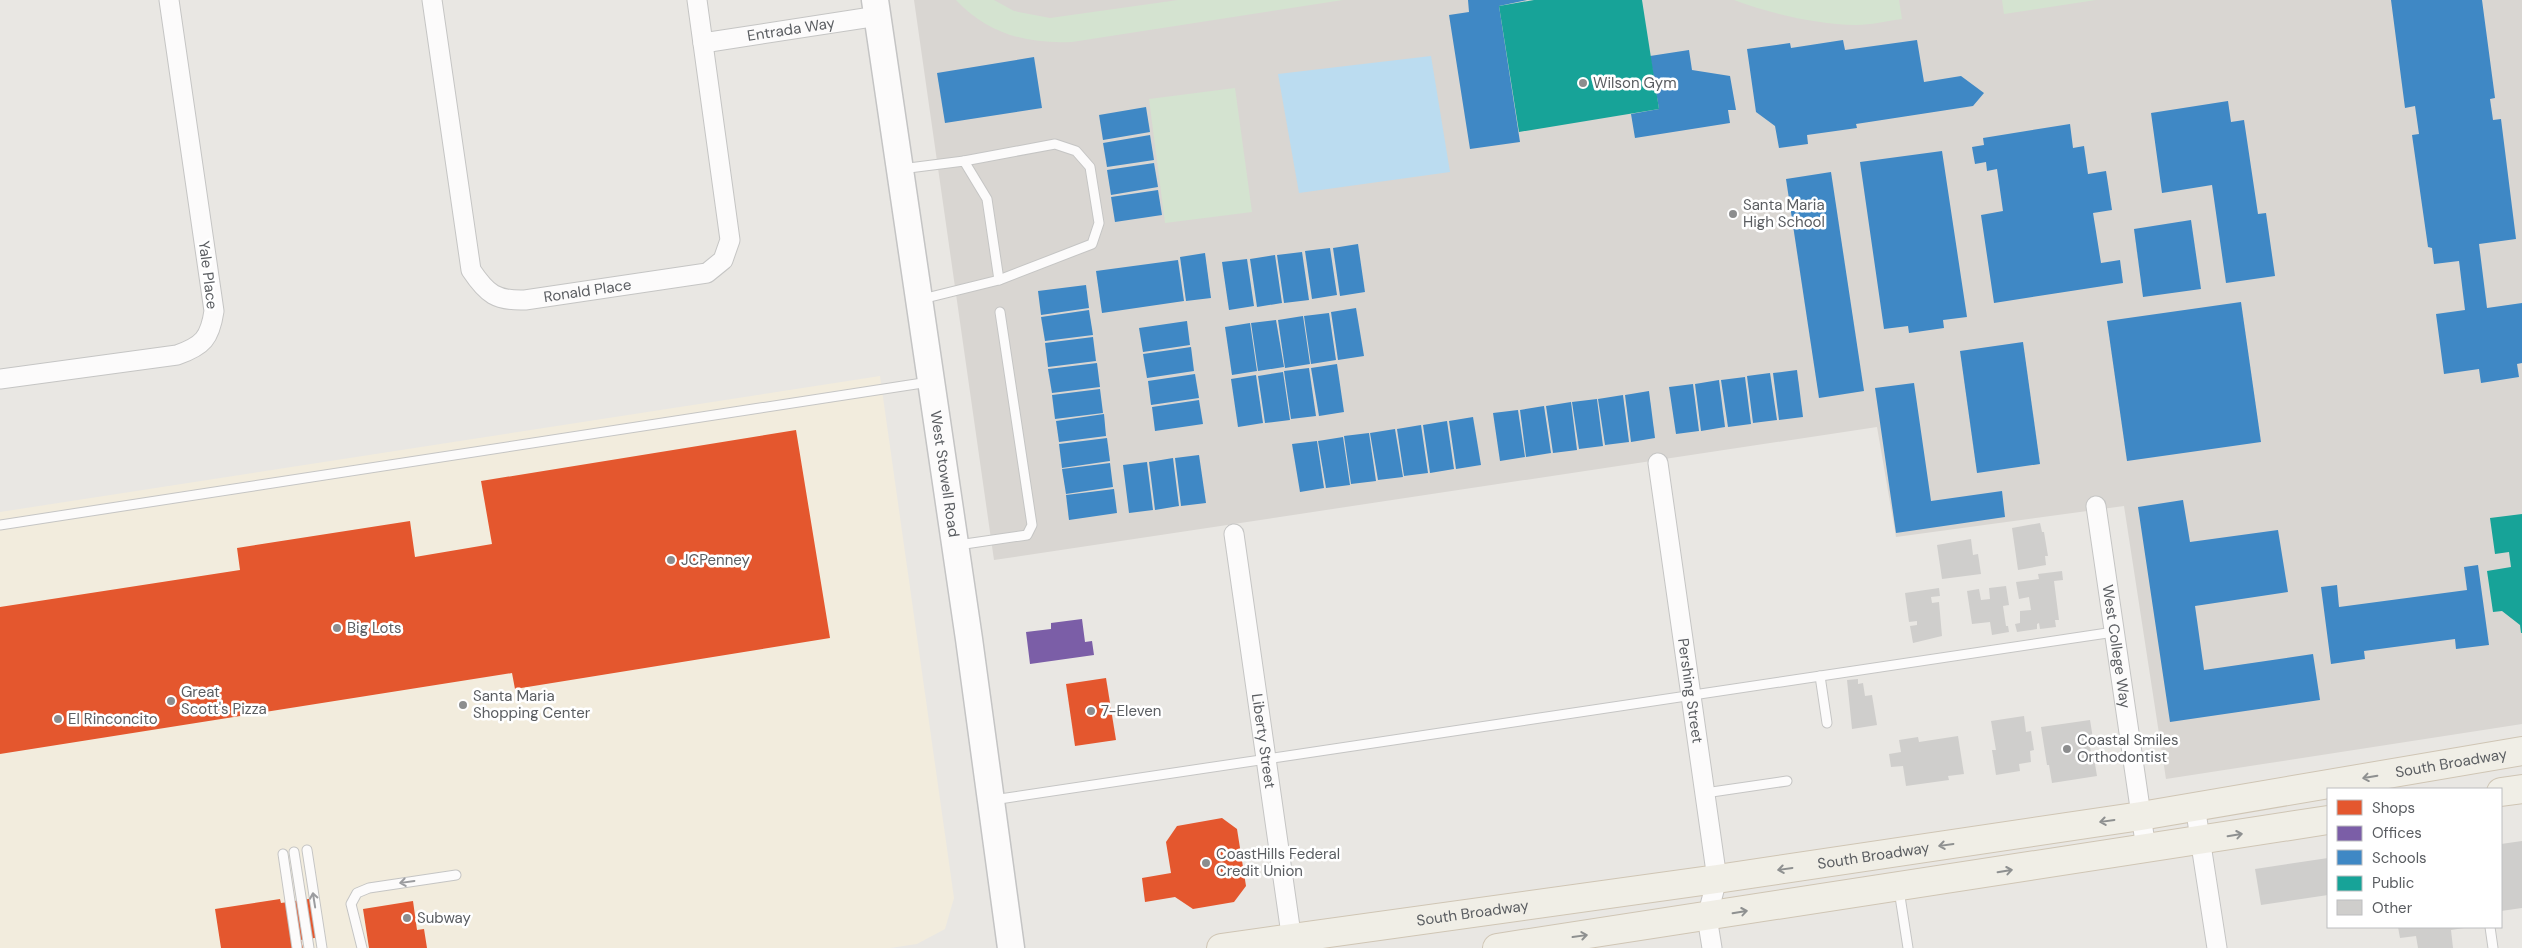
<svg xmlns="http://www.w3.org/2000/svg" width="2522" height="948" viewBox="0 0 2522 948" font-family="'DM Sans',sans-serif">
  <style>
    .commercial { fill: #f2ecdd }
    .education { fill: #d9d6d2 }
    .pitch { fill: #d4e3d0 }
    .water { fill: #bbdcf0 }
    .shops { fill: #e4572e }
    .offices { fill: #7b5ea7 }
    .schools { fill: #3f88c5 }
    .public { fill: #17a398 }
    .building { fill: #cfcecc }
    .lines { fill: none; stroke-linecap: round; stroke-linejoin: round }
    .lane-casing { stroke: #c5c5c4; stroke-width: 11 }
    .street-casing { stroke: #c5c5c4; stroke-width: 21 }
    .secondary-casing { stroke: #c4c4c4; stroke-width: 29 }
    .primary-casing { stroke: #cfc5b4; stroke-width: 30 }
    .lane { stroke: #fcfbfb; stroke-width: 9 }
    .street { stroke: #fcfbfb; stroke-width: 19 }
    .secondary { stroke: #fcfbfb; stroke-width: 26 }
    .primary { stroke: #f0eee6; stroke-width: 28 }
    .oneway { stroke: #8e9090 }
    .oneway2 { stroke: #9b9c9f }
    .poi-dot { fill: #8c8d8e; stroke: #fff; stroke-width: 2 }
    .labels { text-anchor: middle; dominant-baseline: central; stroke-width: 5; stroke-linejoin: round; paint-order: stroke }
    .street-label { font-size: 15px; fill: #5a5d61; stroke: #fff }
    .poi-label { font-size: 15px; fill: #5a5d61; stroke: #fff; text-anchor: start }
  </style>
  <rect width="100%" height="100%" fill="#e9e7e3"/>
  <!-- commercial -->
  <path class="commercial" d="M 880,376 L 954,898 L 945,929 L 917,944 L 890,948 L 0,948 L 0,512 Z"/>
  <!-- education -->
  <path class="education" d="M 914,0 L 2522,0 L 2522,724 L 2166,779 L 2124,506 L 1896,537 L 1877,427 L 994,560 Z"/>
  <!-- pitch -->
  <g class="pitch">
    <path d="M 956,0 L 994,0 L 1014,11 L 1050,18 L 1178,0 L 1343,0 L 1072,42 C 1027,44 988,34 956,0 Z"/>
    <path d="M 1734,0 L 1899,0 L 1902,19 C 1887,21 1871,25 1856,25 C 1815,24 1772,14 1734,0 Z"/>
    <path d="M 2002,0 L 2096,0 L 2004,14 Z"/>
    <path d="M 1235,88 L 1252,212 L 1165,223 L 1149,99 Z"/>
  </g>
  <!-- water -->
  <path class="water" d="M 1431,56 L 1450,172 L 1299,193 L 1278,74 Z"/>
  <!-- shops -->
  <g class="shops">
    <path d="M 796,430 L 830,638 L 515,689 L 512,673 L 0,754 L 0,607 L 240,570 L 237,548 L 410,521 L 415,557 L 492,544 L 481,481 Z"/>
    <path d="M 1106,678 L 1116,740 L 1075,746 L 1066,684 Z"/>
    <path d="M 1222,818 L 1237,829 L 1246,886 L 1234,902 L 1193,909 L 1175,897 L 1145,902 L 1142,878 L 1171,873 L 1166,842 L 1177,826 Z"/>
    <path d="M 315,898 L 321,937 L 301,940 L 303,948 L 221,948 L 215,909 L 280,899 L 281,903 Z"/>
    <path d="M 413,901 L 417,930 L 424,929 L 427,948 L 369,948 L 363,909 Z"/>
  </g>
  <!-- offices -->
  <path class="offices" d="M 1082,619 L 1085,642 L 1092,641 L 1094,655 L 1030,664 L 1026,632 L 1051,629 L 1051,623 Z"/>
  <!-- schools -->
  <g class="schools">
    <path d="M 1468,0 L 1527,0 L 1499,6 L 1520,142 L 1470,149 L 1449,15 L 1469,12 Z"/>
    <path d="M 2391,0 L 2482,0 L 2495,98 L 2490,99 L 2493,120 L 2501,119 L 2516,239 L 2479,244 L 2487,308 L 2522,303 L 2522,363 L 2517,364 L 2519,377 L 2481,383 L 2479,369 L 2444,374 L 2436,314 L 2465,310 L 2459,261 L 2434,264 L 2432,248 L 2428,247 L 2412,135 L 2419,134 L 2415,106 L 2405,108 Z"/>
    <path d="M 1843,40 L 1845,50 L 1917,40 L 1924,82 L 1961,76 L 1984,93 L 1973,106 L 1856,124 L 1857,128 L 1807,135 L 1808,144 L 1779,148 L 1775,126 L 1756,112 L 1747,49 L 1790,43 L 1791,48 Z"/>
    <path d="M 1689,50 L 1692,70 L 1730,76 L 1736,110 L 1728,110 L 1730,123 L 1635,138 L 1631,114 L 1659,109 L 1650,56 Z"/>
    <path d="M 1034,57 L 1042,108 L 945,123 L 937,73 Z"/>
    <path d="M 2228,101 L 2231,122 L 2244,120 L 2258,214 L 2266,213 L 2275,276 L 2226,283 L 2212,185 L 2162,193 L 2151,113 Z"/>
    <path d="M 1146,107 L 1150,132 L 1103,140 L 1099,115 Z"/>
    <path d="M 2070,124 L 2073,148 L 2084,146 L 2088,174 L 2106,171 L 2112,210 L 2093,213 L 2101,263 L 2120,260 L 2123,283 L 1994,303 L 1981,215 L 2003,211 L 1997,169 L 1987,171 L 1986,162 L 1975,164 L 1972,147 L 1984,145 L 1983,138 Z"/>
    <path d="M 1150,135 L 1154,160 L 1107,167 L 1103,143 Z"/>
    <path d="M 1942,151 L 1967,317 L 1943,320 L 1944,328 L 1909,333 L 1908,326 L 1884,329 L 1860,162 Z"/>
    <path d="M 1154,163 L 1158,187 L 1111,195 L 1107,170 Z"/>
    <path d="M 1831,172 L 1864,391 L 1819,398 L 1786,179 Z"/>
    <path d="M 1158,190 L 1162,215 L 1115,222 L 1111,197 Z"/>
    <path d="M 2191,220 L 2201,289 L 2143,297 L 2134,229 Z"/>
    <path d="M 1358,244 L 1365,292 L 1340,296 L 1333,248 Z"/>
    <path d="M 1330,248 L 1337,295 L 1312,299 L 1305,251 Z"/>
    <path d="M 1302,252 L 1309,300 L 1284,303 L 1277,255 Z"/>
    <path d="M 1205,253 L 1211,298 L 1186,301 L 1180,257 Z"/>
    <path d="M 1275,255 L 1282,303 L 1257,307 L 1250,259 Z"/>
    <path d="M 1247,259 L 1254,306 L 1229,310 L 1222,262 Z"/>
    <path d="M 1178,260 L 1184,301 L 1102,313 L 1096,271 Z"/>
    <path d="M 1086,285 L 1089,308 L 1041,315 L 1038,291 Z"/>
    <path d="M 2241,302 L 2261,442 L 2127,461 L 2107,321 Z"/>
    <path d="M 1356,308 L 1364,356 L 1338,360 L 1331,312 Z"/>
    <path d="M 1089,310 L 1093,335 L 1045,341 L 1041,317 Z"/>
    <path d="M 1329,313 L 1336,360 L 1311,364 L 1304,316 Z"/>
    <path d="M 1303,316 L 1310,364 L 1285,368 L 1278,320 Z"/>
    <path d="M 1276,320 L 1284,367 L 1258,371 L 1251,323 Z"/>
    <path d="M 1187,321 L 1190,345 L 1143,352 L 1139,328 Z"/>
    <path d="M 1250,323 L 1257,371 L 1232,375 L 1225,327 Z"/>
    <path d="M 1093,337 L 1096,361 L 1048,367 L 1045,343 Z"/>
    <path d="M 2023,342 L 2040,464 L 1977,473 L 1960,351 Z"/>
    <path d="M 1191,347 L 1194,371 L 1147,378 L 1143,354 Z"/>
    <path d="M 1097,363 L 1100,387 L 1052,393 L 1048,369 Z"/>
    <path d="M 1337,364 L 1344,412 L 1319,416 L 1311,368 Z"/>
    <path d="M 1309,368 L 1316,416 L 1291,419 L 1284,371 Z"/>
    <path d="M 1797,370 L 1803,417 L 1779,420 L 1773,373 Z"/>
    <path d="M 1283,372 L 1290,420 L 1265,423 L 1258,376 Z"/>
    <path d="M 1770,373 L 1777,420 L 1753,423 L 1747,376 Z"/>
    <path d="M 1195,374 L 1199,398 L 1151,405 L 1148,381 Z"/>
    <path d="M 1256,375 L 1263,423 L 1238,427 L 1231,379 Z"/>
    <path d="M 1745,377 L 1751,424 L 1728,427 L 1721,380 Z"/>
    <path d="M 1719,380 L 1725,427 L 1701,431 L 1695,384 Z"/>
    <path d="M 1914,383 L 1931,501 L 2002,491 L 2005,517 L 1896,533 L 1875,388 Z"/>
    <path d="M 1693,384 L 1699,431 L 1676,434 L 1669,387 Z"/>
    <path d="M 1100,389 L 1103,413 L 1055,419 L 1052,395 Z"/>
    <path d="M 1649,391 L 1655,438 L 1631,442 L 1625,395 Z"/>
    <path d="M 1623,395 L 1629,442 L 1605,445 L 1598,399 Z"/>
    <path d="M 1597,399 L 1603,446 L 1579,449 L 1572,402 Z"/>
    <path d="M 1199,400 L 1203,424 L 1155,431 L 1152,407 Z"/>
    <path d="M 1571,402 L 1577,450 L 1553,453 L 1546,406 Z"/>
    <path d="M 1544,406 L 1551,453 L 1526,457 L 1520,410 Z"/>
    <path d="M 1518,410 L 1525,457 L 1500,461 L 1493,413 Z"/>
    <path d="M 1104,414 L 1106,436 L 1059,442 L 1056,421 Z"/>
    <path d="M 1473,417 L 1481,465 L 1456,469 L 1449,421 Z"/>
    <path d="M 1447,421 L 1454,469 L 1430,473 L 1423,425 Z"/>
    <path d="M 1421,425 L 1428,473 L 1404,476 L 1397,429 Z"/>
    <path d="M 1395,429 L 1403,477 L 1378,480 L 1370,433 Z"/>
    <path d="M 1369,433 L 1376,481 L 1351,484 L 1344,436 Z"/>
    <path d="M 1343,437 L 1350,485 L 1326,488 L 1318,441 Z"/>
    <path d="M 1107,438 L 1110,461 L 1062,468 L 1059,444 Z"/>
    <path d="M 1317,441 L 1324,488 L 1300,492 L 1292,444 Z"/>
    <path d="M 1199,455 L 1206,503 L 1181,506 L 1175,458 Z"/>
    <path d="M 1173,458 L 1179,506 L 1155,510 L 1149,462 Z"/>
    <path d="M 1147,462 L 1153,510 L 1129,513 L 1123,465 Z"/>
    <path d="M 1110,463 L 1113,487 L 1066,494 L 1062,469 Z"/>
    <path d="M 1114,489 L 1117,513 L 1069,520 L 1066,495 Z"/>
    <path d="M 2183,500 L 2190,542 L 2278,530 L 2288,592 L 2195,606 L 2204,670 L 2313,654 L 2320,700 L 2170,722 L 2138,507 Z"/>
    <path d="M 2478,565 L 2489,645 L 2456,649 L 2455,639 L 2364,651 L 2365,659 L 2331,664 L 2321,587 L 2337,585 L 2339,607 L 2467,590 L 2464,567 Z"/>
  </g>
  <!-- public -->
  <g class="public">
    <path d="M 1534,0 L 1642,0 L 1659,109 L 1519,132 L 1499,6 Z"/>
    <path d="M 2522,514 L 2522,633 L 2521,633 L 2520,625 L 2502,611 L 2493,612 L 2487,571 L 2511,567 L 2509,552 L 2495,554 L 2490,518 Z"/>
  </g>
  <!-- building -->
  <g class="building">
    <path d="M 2040,523 L 2042,532 L 2044,532 L 2048,556 L 2045,556 L 2046,565 L 2018,570 L 2012,528 Z"/>
    <path d="M 1971,539 L 1973,555 L 1978,554 L 1981,574 L 1942,579 L 1937,545 Z"/>
    <path d="M 2062,571 L 2063,580 L 2054,581 L 2059,620 L 2055,620 L 2056,627 L 2040,629 L 2039,623 L 2037,624 L 2037,629 L 2017,632 L 2015,624 L 2020,623 L 2020,611 L 2031,610 L 2029,597 L 2019,599 L 2016,582 L 2039,579 L 2038,574 Z"/>
    <path d="M 2006,586 L 2009,605 L 2003,606 L 2006,626 L 2008,626 L 2009,632 L 1992,635 L 1990,622 L 1972,624 L 1967,591 L 1979,589 L 1981,600 L 1990,599 L 1989,588 Z"/>
    <path d="M 1939,588 L 1940,596 L 1931,597 L 1932,603 L 1939,602 L 1942,636 L 1913,643 L 1910,626 L 1917,625 L 1917,621 L 1909,622 L 1905,593 Z"/>
    <path d="M 1858,679 L 1858,684 L 1863,683 L 1865,696 L 1872,695 L 1877,725 L 1852,729 L 1847,680 Z"/>
    <path d="M 2024,716 L 2026,732 L 2031,731 L 2034,750 L 2030,751 L 2031,762 L 2019,764 L 2020,771 L 1996,775 L 1992,750 L 1996,750 L 1991,721 Z"/>
    <path d="M 2090,720 L 2094,745 L 2090,746 L 2091,753 L 2093,752 L 2097,776 L 2052,783 L 2049,765 L 2047,765 L 2041,727 Z"/>
    <path d="M 1958,736 L 1964,774 L 1948,776 L 1949,780 L 1906,786 L 1903,766 L 1891,767 L 1889,754 L 1901,752 L 1899,740 L 1918,737 L 1919,742 Z"/>
    <path d="M 2522,841 L 2522,908 L 2501,911 L 2501,844 Z"/>
    <path d="M 2328,858 L 2328,895 L 2261,905 L 2255,869 Z"/>
    <path d="M 2398,927 L 2463,927 L 2464,928 L 2451,930 L 2453,948 L 2418,948 L 2416,936 L 2400,938 Z"/>
  </g>
  <g class="lines">
    <!-- lane casing -->
    <g class="lane-casing">
      <g id="lane">
        <path d="M 964,161 L 1055,144 L 1076,151 L 1090,167 L 1099,223 L 1092,244 L 999,280"/>
        <path d="M 901,169 L 964,161 L 987,199 L 999,280 L 922,299"/>
        <path d="M 0,525 L 929,382"/>
        <path d="M 958,545 L 1027,535 L 1032,525 L 1000,312"/>
        <path d="M 1820,676 L 1827,723"/>
        <path d="M 1705,793 L 1787,781"/>
        <path d="M 993,800 L 2114,632"/>
        <path d="M 307,850 L 322,948"/>
        <path d="M 294,852 L 309,948"/>
        <path d="M 283,854 L 297,948"/>
        <path d="M 1899,890 L 1908,948"/>
        <path d="M 2490,927 L 2493,948"/>
        <path d="M 362,948 L 351,904 L 357,893 L 369,888 L 456,875"/>
      </g>
    </g>
    <!-- street casing -->
    <g class="street-casing">
      <g id="street">
        <path id="s1" d="M 432,0 L 471,270 C 487,294 496,301 525,300 L 707,273 L 723,260 L 730,240 L 697,0"/>
        <path id="s2" d="M 703,43 L 878,16"/>
        <path d="M 0,379 L 177,355 C 203,346 210,338 214,311 L 169,0"/>
        <path id="s3" d="M 1658,463 L 1717,879 L 1707,917 L 1712,948"/>
        <path id="s4" d="M 2096,506 L 2146,849"/>
        <path id="s5" d="M 1234,534 L 1293,948"/>
        <path d="M 2195,806 L 2217,948"/>
      </g>
    </g>
    <!-- secondary casing -->
    <g class="secondary-casing">
      <g id="secondary">
        <path id="s6" d="M 875,0 L 969,639 L 1011,948"/>
      </g>
    </g>
    <!-- primary casing -->
    <g class="primary-casing">
      <g id="primary">
        <path d="M 2501,792 L 2522,789"/>
        <path id="s7" d="M 1221,948 L 1717,879 L 2141,816 L 2522,751"/>
        <path d="M 1497,948 L 2328,820"/>
      </g>
    </g>
    <!-- lane -->
    <use href="#lane" class="lane"/>
    <!-- street -->
    <use href="#street" class="street"/>
    <!-- secondary -->
    <use href="#secondary" class="secondary"/>
    <!-- primary -->
    <use href="#primary" class="primary"/>
  </g>
  <!-- one-way arrows -->
  <defs><path id="oneway-shaft" d="M-6 0H5M1.5-3L5.5 0L1.5 3" fill="none" stroke-width="1.6" stroke-linecap="round" stroke-linejoin="round" transform="scale(1.25)"/></defs>
  <g class="oneway">
    <use href="#oneway-shaft" transform="translate(2370 777) rotate(170)"/>
    <use href="#oneway-shaft" transform="translate(2107 821) rotate(172)"/>
    <use href="#oneway-shaft" transform="translate(2235 835) rotate(-9)"/>
    <use href="#oneway-shaft" transform="translate(1946 845) rotate(172)"/>
    <use href="#oneway-shaft" transform="translate(1785 869) rotate(172)"/>
    <use href="#oneway-shaft" transform="translate(2005 871) rotate(-9)"/>
    <use href="#oneway-shaft" transform="translate(1740 912) rotate(-9)"/>
    <use href="#oneway-shaft" transform="translate(1580 936) rotate(-8)"/>
  </g>
  <g class="oneway2">
    <use href="#oneway-shaft" transform="translate(407 882) rotate(172)"/>
    <use href="#oneway-shaft" transform="translate(314 900) rotate(-99)"/>
  </g>
  <!-- markers -->
  <g class="poi-dot">
    <circle cx="1583" cy="83" r="5"/>
    <circle cx="1733" cy="214" r="5"/>
    <circle cx="671" cy="560" r="5"/>
    <circle cx="337" cy="628" r="5"/>
    <circle cx="171" cy="701" r="5"/>
    <circle cx="463" cy="705" r="5"/>
    <circle cx="1091" cy="711" r="5"/>
    <circle cx="58" cy="719" r="5"/>
    <circle cx="2067" cy="749" r="5"/>
    <circle cx="1206" cy="863" r="5"/>
    <circle cx="407" cy="918" r="5"/>
  </g>
  <g class="labels">
    <!-- street labels -->
    <g class="street-label">
      <text stroke="none"><textPath href="#s2" startOffset="89">Entrada Way</textPath></text>
      <text transform="translate(208 275) rotate(83)">Yale Place</text>
      <text stroke="none"><textPath href="#s1" startOffset="402">Ronald Place</textPath></text>
      <text stroke="none"><textPath href="#s6" startOffset="479">West Stowell Road</textPath></text>
      <text stroke="none"><textPath href="#s4" startOffset="142">West College Way</textPath></text>
      <text stroke="none"><textPath href="#s3" startOffset="230">Pershing Street</textPath></text>
      <text stroke="none"><textPath href="#s5" startOffset="209">Liberty Street</textPath></text>
      <text stroke="none"><textPath href="#s7" startOffset="1244">South Broadway</textPath></text>
      <text stroke="none"><textPath href="#s7" startOffset="659">South Broadway</textPath></text>
      <text stroke="none"><textPath href="#s7" startOffset="254">South Broadway</textPath></text>
    </g>
    <!-- poi labels -->
    <g class="poi-label">
      <text x="1593" y="83">Wilson Gym</text>
      <text x="1743" y="205">Santa Maria<tspan x="1743" dy="17">High School</tspan></text>
      <text x="681" y="560">JCPenney</text>
      <text x="347" y="628">Big Lots</text>
      <text x="181" y="692">Great<tspan x="181" dy="17">Scott's Pizza</tspan></text>
      <text x="473" y="696">Santa Maria<tspan x="473" dy="17">Shopping Center</tspan></text>
      <text x="1101" y="711">7-Eleven</text>
      <text x="68" y="719">El Rinconcito</text>
      <text x="2077" y="740">Coastal Smiles<tspan x="2077" dy="17">Orthodontist</tspan></text>
      <text x="1216" y="854">CoastHills Federal<tspan x="1216" dy="17">Credit Union</tspan></text>
      <text x="417" y="918">Subway</text>
    </g>
  </g>
  <!-- legend -->
  <rect x="2327" y="788" width="175" height="140" fill="#ffffff" stroke="#bdbec0"/>
  <rect x="2337" y="800" width="25" height="15" fill="#e4572e" stroke="#bdbec0"/>
  <text x="2372" y="813" font-size="15" fill="#5a5d61">Shops</text>
  <rect x="2337" y="826" width="25" height="15" fill="#7b5ea7" stroke="#bdbec0"/>
  <text x="2372" y="838" font-size="15" fill="#5a5d61">Offices</text>
  <rect x="2337" y="850" width="25" height="15" fill="#3f88c5" stroke="#bdbec0"/>
  <text x="2372" y="863" font-size="15" fill="#5a5d61">Schools</text>
  <rect x="2337" y="876" width="25" height="15" fill="#17a398" stroke="#bdbec0"/>
  <text x="2372" y="888" font-size="15" fill="#5a5d61">Public</text>
  <rect x="2337" y="900" width="25" height="15" fill="#cfcecc" stroke="#bdbec0"/>
  <text x="2372" y="913" font-size="15" fill="#5a5d61">Other</text>
</svg>
